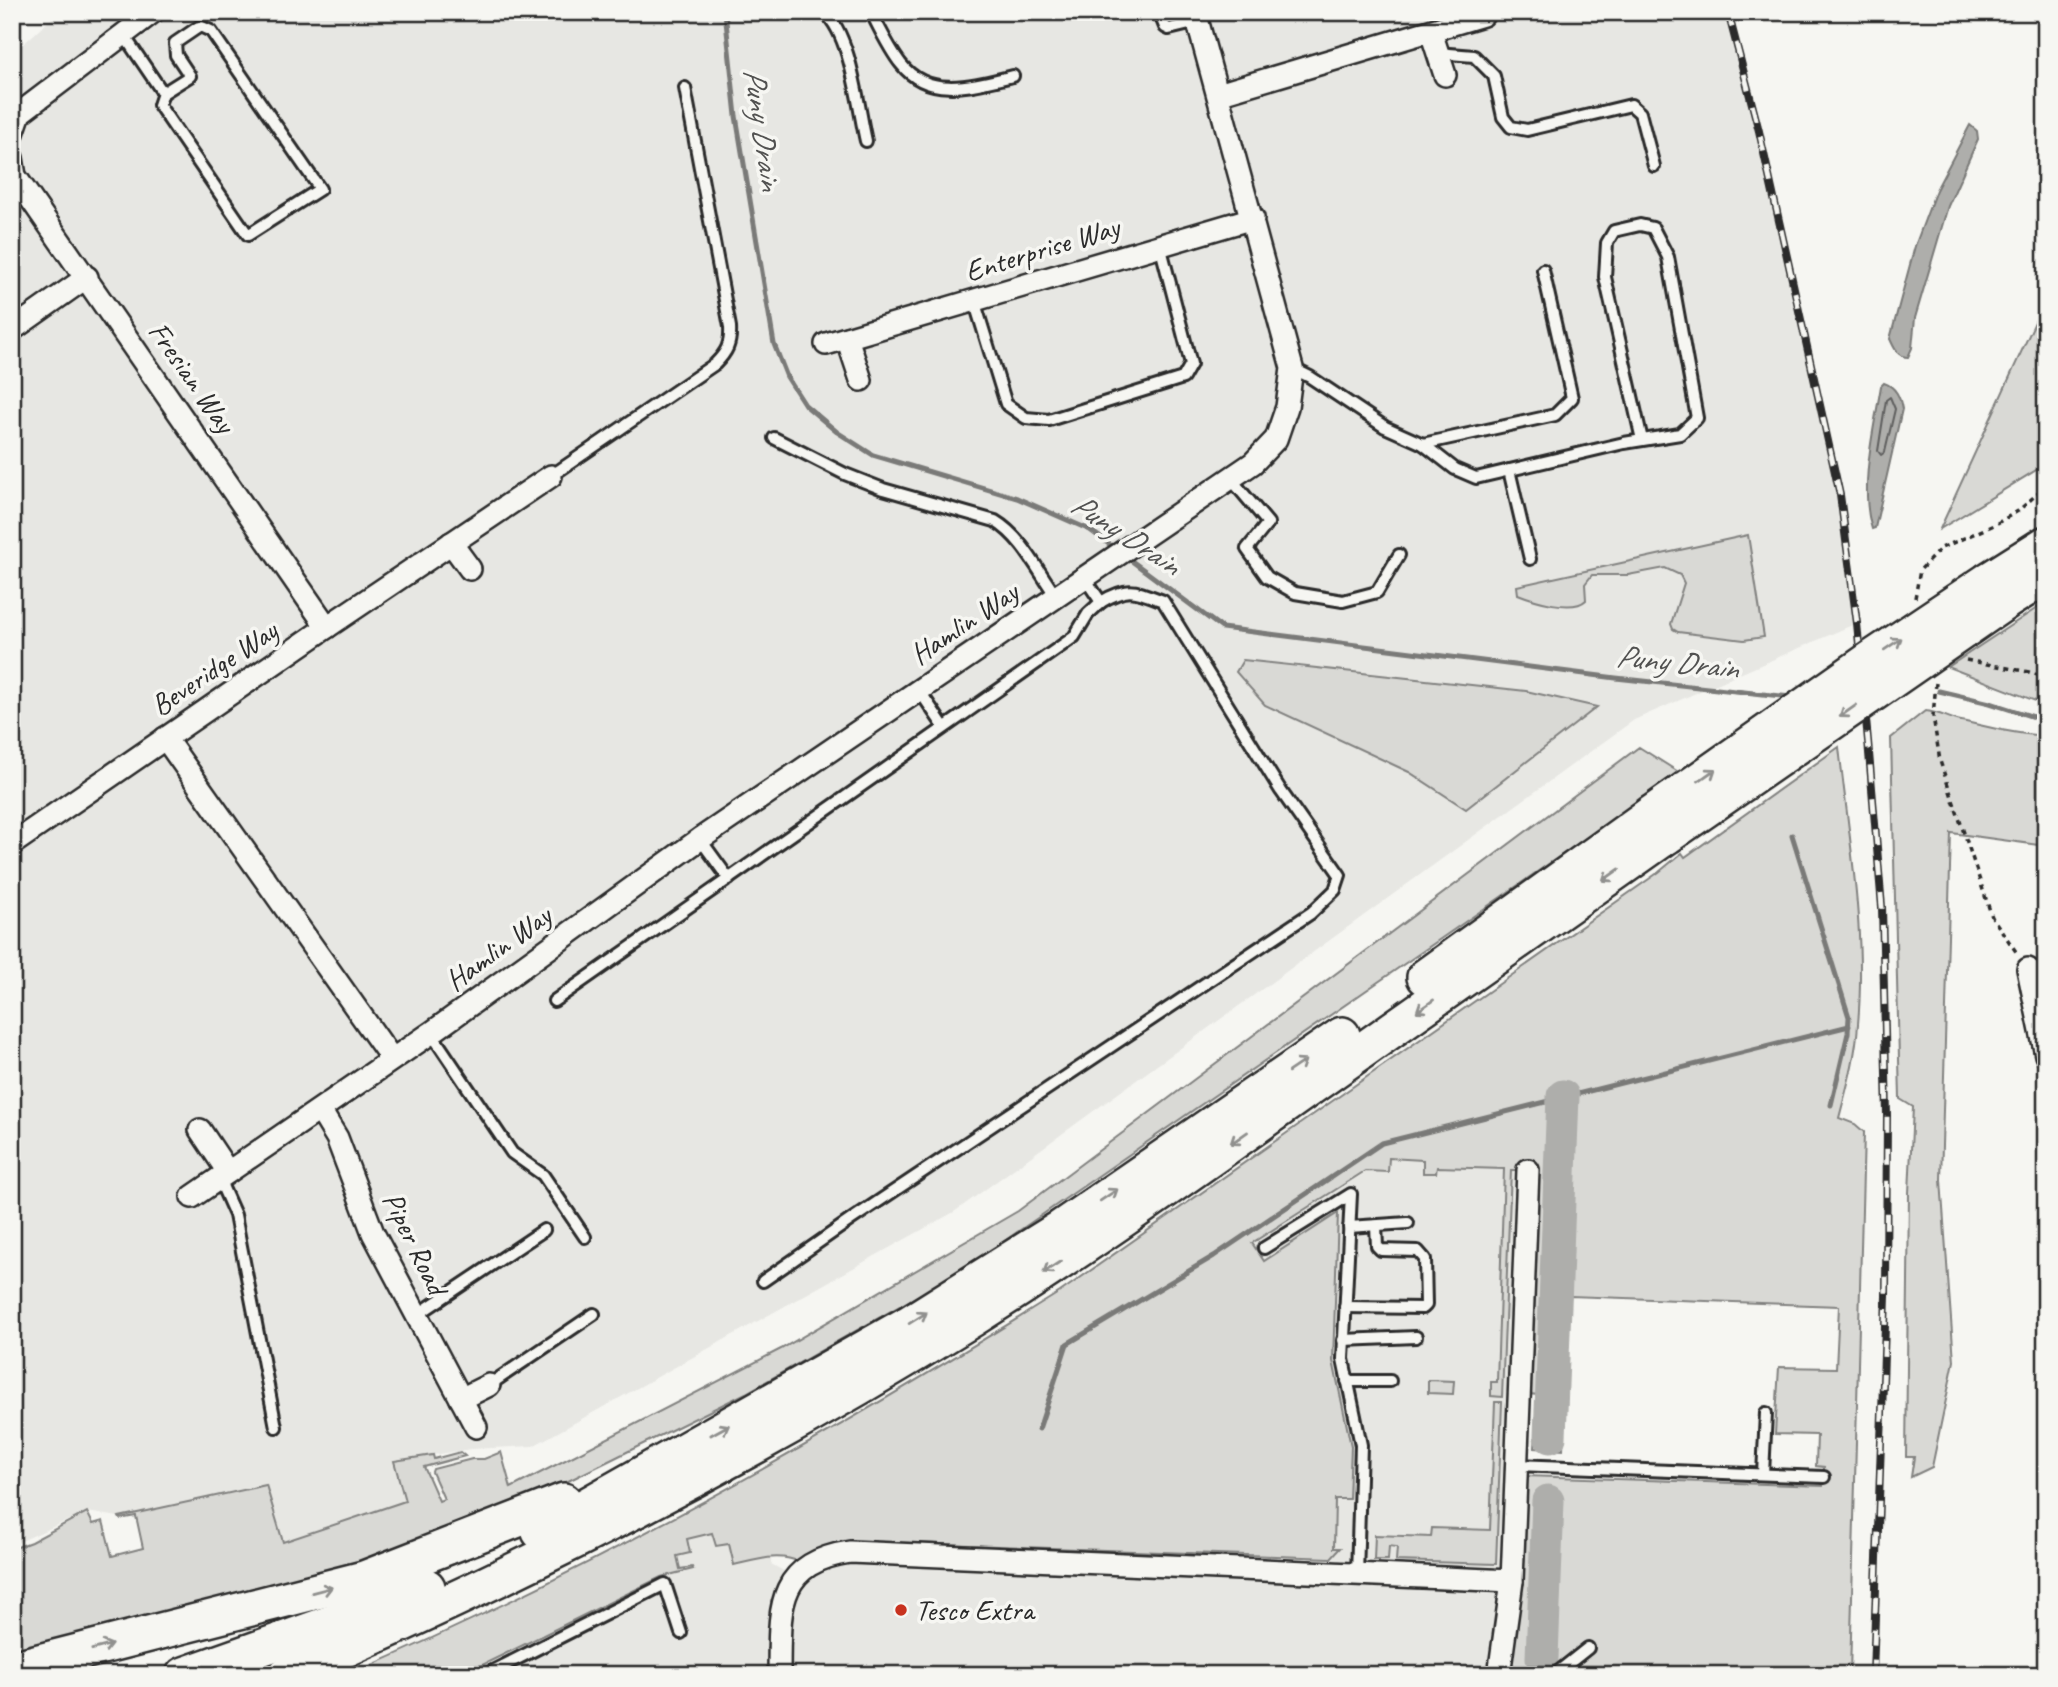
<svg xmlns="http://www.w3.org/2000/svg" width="2058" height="1687" viewBox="0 0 2058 1687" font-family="Caveat,sans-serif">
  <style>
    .built { fill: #e7e7e3 }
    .green { fill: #d9d9d5; stroke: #828280; stroke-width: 2 }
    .water { fill: #aeaeab; stroke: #7a7a78; stroke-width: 2 }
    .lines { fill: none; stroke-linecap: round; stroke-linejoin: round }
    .shore { stroke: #5f5f5e; stroke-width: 2 }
    .stream { stroke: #7a7a78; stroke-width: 5 }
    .river { stroke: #aeaeab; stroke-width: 33 }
    .service-casing { stroke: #2b2b2b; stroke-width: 16 }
    .minor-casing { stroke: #2b2b2b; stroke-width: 26 }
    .trunk-casing { stroke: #2b2b2b; stroke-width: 40 }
    .path { stroke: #2b2b2b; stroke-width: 3.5; stroke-dasharray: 5 5; stroke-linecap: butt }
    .service { stroke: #f6f6f2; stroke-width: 10 }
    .minor { stroke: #f6f6f2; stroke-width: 21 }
    .trunk { stroke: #f6f6f2; stroke-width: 35 }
    .rail-casing { stroke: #2b2b2b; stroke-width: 8 }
    .rail { stroke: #f6f6f2; stroke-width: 5; stroke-dasharray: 16; stroke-linecap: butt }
    .trunk-bridge-casing { stroke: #2b2b2b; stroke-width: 40; stroke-linecap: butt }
    .trunk-bridge { stroke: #f6f6f2; stroke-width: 35 }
    .oneway { stroke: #90908e }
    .poi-dot { fill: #c8321e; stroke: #f6f6f2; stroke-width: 2.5 }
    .labels { text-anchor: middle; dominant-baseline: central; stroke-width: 7; stroke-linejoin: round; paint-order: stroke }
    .street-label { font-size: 30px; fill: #2b2b2b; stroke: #f6f6f2 }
    .poi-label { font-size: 30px; fill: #2b2b2b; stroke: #f6f6f2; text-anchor: start }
    .water-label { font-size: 32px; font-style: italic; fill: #525251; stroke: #f6f6f2 }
  </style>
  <rect width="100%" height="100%" fill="#f6f6f2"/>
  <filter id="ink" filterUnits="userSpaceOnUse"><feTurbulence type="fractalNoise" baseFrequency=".0143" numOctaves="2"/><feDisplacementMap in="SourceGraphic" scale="14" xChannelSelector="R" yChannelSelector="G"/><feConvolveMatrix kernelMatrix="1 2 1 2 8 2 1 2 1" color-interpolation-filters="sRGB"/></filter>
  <g filter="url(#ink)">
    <!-- built -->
    <g class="built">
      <path d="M 59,12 L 1728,12 L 1759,131 L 1840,495 L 1857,623 L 1634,720 L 954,1212 L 533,1446 L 471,1449 L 395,1461 L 405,1501 L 283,1543 L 265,1485 L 119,1517 L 87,1512 L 12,1545 L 12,54 Z"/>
      <path d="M 1547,1120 L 1505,1567 L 1308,1563 L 1330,1225 L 1263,1261 L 1252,1243 L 1403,1149 Z"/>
      <path d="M 774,1478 L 771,1564 L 795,1577 L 829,1555 L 1512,1581 L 1499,1675 L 447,1675 L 625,1572 Z"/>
    </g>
    <!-- green -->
    <g class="green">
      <path d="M 2046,298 L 2046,464 L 1940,529 Z"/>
      <path d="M 1748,535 L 1764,637 L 1744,640 L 1678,632 L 1673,629 L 1671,624 L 1684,583 L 1680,575 L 1665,568 L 1628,575 L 1592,575 L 1585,584 L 1586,600 C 1573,613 1533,600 1518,594 L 1517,586 Z"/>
      <path d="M 2046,602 L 2046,705 L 1948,667 Z"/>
      <path d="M 1243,660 L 1526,691 L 1597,707 L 1466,809 L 1409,772 L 1265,705 L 1236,672 Z"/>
      <path d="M 1925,711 C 1938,712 1946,717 1957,720 C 1987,727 2015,734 2046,736 L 2046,846 L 1951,833 L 1941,1180 L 1954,1361 L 1932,1467 L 1911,1477 L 1914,1457 L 1906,1457 L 1909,1193 L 1913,1107 L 1900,1099 L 1891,738 Z"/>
      <path d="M 1639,747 L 1680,773 L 958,1273 L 746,1393 L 542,1494 L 300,1585 L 12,1651 L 12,1549 L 31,1542 L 87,1512 L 93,1524 L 103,1521 L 112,1556 L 143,1548 L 136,1516 L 120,1519 L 119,1517 L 266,1485 L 283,1542 L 405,1501 L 394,1461 L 433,1455 L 434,1459 L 460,1452 L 465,1456 L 424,1467 L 439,1501 L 444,1499 L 432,1472 L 433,1469 L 472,1459 L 484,1459 L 501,1452 L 511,1488 L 781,1349 L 1018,1211 Z"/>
      <path d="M 1839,747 C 1849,838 1866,932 1858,1024 C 1856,1056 1847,1087 1839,1118 L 1855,1124 L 1864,1132 L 1850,1675 L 1509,1675 L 1523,1569 L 1526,1476 L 1823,1486 L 1824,1467 L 1816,1466 L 1817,1435 L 1775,1434 L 1779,1367 L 1836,1368 L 1839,1306 L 1570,1296 L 1563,1450 L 1535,1448 L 1538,1395 L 1529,1394 L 1528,1170 L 1511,1170 L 1502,1397 L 1491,1396 L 1491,1382 L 1497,1382 L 1504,1169 L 1437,1167 L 1436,1173 L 1423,1173 L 1423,1160 L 1389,1158 L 1388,1172 L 1365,1171 L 1252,1243 L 1264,1261 L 1338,1213 L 1333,1361 L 1351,1446 L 1349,1499 L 1335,1499 L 1334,1548 L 1340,1548 L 1331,1558 L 855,1541 L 819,1549 L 800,1562 C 778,1552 756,1560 734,1565 L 729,1544 L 716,1546 L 712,1533 L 687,1539 L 690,1553 L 677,1556 L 680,1569 L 692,1567 L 693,1569 L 661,1577 L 462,1675 L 349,1675 C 595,1569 833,1435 1060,1292 L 1659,872 L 1682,853 L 1685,857 Z"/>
      <path d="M 1428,1380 L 1454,1381 L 1453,1394 L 1428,1393 Z"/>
      <path d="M 1495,1402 L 1502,1402 L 1496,1564 L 1396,1561 L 1397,1547 L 1389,1546 L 1388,1560 L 1374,1560 L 1375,1535 L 1431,1537 L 1432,1528 L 1490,1530 Z"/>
    </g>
    <!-- water -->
    <g class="water">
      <path d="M 1970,125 L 1977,131 L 1978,139 L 1948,206 L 1915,318 L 1912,348 L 1908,357 C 1897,357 1894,347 1890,339 L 1915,246 L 1936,190 Z"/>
      <path d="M 1884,383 C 1896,387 1900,397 1902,409 L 1875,528 L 1872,529 C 1859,487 1874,429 1881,386 Z"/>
    </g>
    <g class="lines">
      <!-- shore -->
      <path class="shore" d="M 1890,397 L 1895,409 L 1885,452 L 1881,455 L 1878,451 L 1886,400 Z"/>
      <!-- stream -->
      <g class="stream">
        <path d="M 725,12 L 736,116 L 774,344 L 787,377 L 805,405 L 837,432 L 873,455 L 1017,498 L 1090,530 L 1117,550"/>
        <path d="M 1125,556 L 1222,628 L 1616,678 L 1791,697"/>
        <path d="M 1939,691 L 1990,703 L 2046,721"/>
        <path d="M 1792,835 L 1849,1017 L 1848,1033 L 1831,1105"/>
        <path d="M 1039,1429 L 1067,1344 L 1214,1256 L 1382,1143 L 1849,1026"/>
      </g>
      <!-- river -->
      <g class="river">
        <path d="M 1550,1437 L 1563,1096"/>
        <path d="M 1542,1658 L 1548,1501"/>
      </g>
      <!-- service casing -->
      <g class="service-casing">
        <g id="service">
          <path d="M 824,12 C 851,34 858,107 866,141"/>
          <path d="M 871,12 C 880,29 889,49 901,64 C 929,100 975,85 1013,76"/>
          <path d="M 1159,12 L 1165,27 L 1169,29 L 1198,22"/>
          <path d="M 200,26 L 211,31 L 320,189 L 248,235 L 159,105 L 163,93 L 190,76 L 176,55 L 175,43 Z"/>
          <path d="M 123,34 L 163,93"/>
          <path d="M 1437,53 L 1474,56 L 1494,76 L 1503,117 L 1511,127 L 1527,130 L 1631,105 L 1640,113 L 1654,166"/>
          <path d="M 974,300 L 1006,404 L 1026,418 L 1049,420 L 1183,378 L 1191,364 L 1160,245"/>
          <path d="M 1292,368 L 1310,377 L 1385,427 L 1423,444 L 1455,469 L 1476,478 L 1624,443 L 1680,434 L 1697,418 L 1668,257 L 1653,228 L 1640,225 L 1614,231 L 1607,243 L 1605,277 L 1642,440"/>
          <path d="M 774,438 L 845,474 L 883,489 L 995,521 C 1022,537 1038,571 1056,596"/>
          <path d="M 1423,444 L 1555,415 L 1572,398 L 1543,270"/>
          <path d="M 1509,470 L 1530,559"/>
          <path d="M 551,476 L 715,364 C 727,352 731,344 730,327 L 685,88"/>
          <path d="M 1231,479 L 1268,523 L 1247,549 L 1267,577 L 1295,593 L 1343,601 L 1377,592 L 1399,555"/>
          <path d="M 919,690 L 944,727"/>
          <path d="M 700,839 L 729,879"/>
          <path d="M 554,1001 L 1074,637 L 1088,614 L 1101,602"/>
          <path d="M 431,1033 L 512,1153 L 543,1175 L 585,1237"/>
          <path d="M 219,1179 L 235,1215 L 276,1427"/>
          <path d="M 1349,1227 L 1408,1223"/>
          <path d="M 1264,1248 L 1351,1194 L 1343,1359 L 1361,1445 L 1357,1575"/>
          <path d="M 763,1281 L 852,1219 L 1311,913 L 1335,890 L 1340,875 L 1281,791 L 1163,601 C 1134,590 1128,586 1101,602 L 1084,577"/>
          <path d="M 1345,1307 L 1423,1308 L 1426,1305 L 1425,1259 L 1418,1251 L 1381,1250 L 1377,1246 L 1376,1226"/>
          <path d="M 417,1315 L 544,1230"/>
          <path d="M 1343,1340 L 1416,1337"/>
          <path d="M 1347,1381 L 1390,1381"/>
          <path d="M 489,1385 L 594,1314"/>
          <path d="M 1516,1465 L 1824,1477"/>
          <path d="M 1763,1474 L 1766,1413"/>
          <path d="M 485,1675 L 665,1584 L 681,1633"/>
          <path d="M 1554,1675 L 1588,1648"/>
        </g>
      </g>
      <!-- minor casing -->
      <g class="minor-casing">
        <g id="minor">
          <path d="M 1431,32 L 1445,75"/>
          <path d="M 1218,94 L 1483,15"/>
          <path d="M 12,136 L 20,113 L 153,12"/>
          <path d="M 12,158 L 15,176 L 327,627"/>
          <path d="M 12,330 L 87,277"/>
          <path d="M 847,338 L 861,380"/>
          <path d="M 826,344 L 1253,218"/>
          <path d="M 451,543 L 470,569"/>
          <path d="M 165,738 L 392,1059"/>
          <path d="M 12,844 L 327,627 L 551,476"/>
          <path d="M 2028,969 L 2046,1055"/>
          <path d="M 320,1110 L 337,1138 L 373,1233 L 476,1427"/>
          <path d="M 200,1130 L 228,1172"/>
          <path d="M 192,1197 L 431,1033 L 700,839 L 1253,463 L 1276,439 L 1287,407 L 1292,368 L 1195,12"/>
          <path d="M 461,1399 L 489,1385"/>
          <path d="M 1512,1581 L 1528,1170"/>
          <path d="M 779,1675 C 780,1613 773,1563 850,1552 L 1512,1581 L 1499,1675"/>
        </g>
      </g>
      <!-- trunk casing -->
      <g class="trunk-casing">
        <g id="trunk">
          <path d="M 1989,580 L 2046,544"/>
          <path d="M 2005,602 L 2046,576"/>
          <path d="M 1425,977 L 1651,814"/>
          <path d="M 540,1532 L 908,1324 L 1061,1228 L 1342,1035"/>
          <path d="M 12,1669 L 364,1579 L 564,1501"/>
          <path d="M 184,1675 L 388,1603 L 427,1587"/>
          <path d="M 286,1675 C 522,1574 754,1454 972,1319 C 1092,1244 1206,1161 1321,1080 C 1436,998 1552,917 1667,836"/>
        </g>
      </g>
      <!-- path -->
      <g class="path">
        <path d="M 1915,598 L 1920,570 L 1941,548 L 1994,525 L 2018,511 L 2046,486"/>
        <path d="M 1966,660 L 2029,672 L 2046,678"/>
        <path d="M 1936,683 L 1933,716 L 1940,761 L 1992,917 L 2017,953"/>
      </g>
      <!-- service -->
      <use href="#service" class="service"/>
      <!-- minor -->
      <use href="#minor" class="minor"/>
      <!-- trunk -->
      <use href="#trunk" class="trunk"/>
      <!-- rail casing -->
      <g class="rail-casing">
        <path id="rail" d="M 1728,12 L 1759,131 L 1840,495 L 1857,623 L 1868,741 L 1882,907 L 1887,1115 L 1886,1296 L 1873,1675"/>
      </g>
      <!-- rail -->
      <use href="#rail" class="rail"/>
      <!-- trunk-bridge casing -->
      <g class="trunk-bridge-casing">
        <g id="trunk-bridge">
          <path d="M 1651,814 L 1871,659 L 1989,580"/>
          <path d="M 1667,836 L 2005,602"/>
        </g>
      </g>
      <!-- trunk-bridge -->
      <use href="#trunk-bridge" class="trunk-bridge"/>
    </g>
    <!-- one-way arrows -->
    <defs><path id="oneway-shaft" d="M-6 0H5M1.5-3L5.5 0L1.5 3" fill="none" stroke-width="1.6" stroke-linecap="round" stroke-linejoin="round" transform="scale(1.75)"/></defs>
    <g class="oneway">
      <use href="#oneway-shaft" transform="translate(1893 644) rotate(-34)"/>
      <use href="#oneway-shaft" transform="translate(1848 711) rotate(145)"/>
      <use href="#oneway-shaft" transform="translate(1707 775) rotate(-35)"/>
      <use href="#oneway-shaft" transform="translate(1611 875) rotate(145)"/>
      <use href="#oneway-shaft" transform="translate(1425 1006) rotate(145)"/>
      <use href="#oneway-shaft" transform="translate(1297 1066) rotate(-34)"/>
      <use href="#oneway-shaft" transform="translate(1239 1138) rotate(145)"/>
      <use href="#oneway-shaft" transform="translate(1109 1195) rotate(-34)"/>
      <use href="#oneway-shaft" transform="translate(1052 1267) rotate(147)"/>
      <use href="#oneway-shaft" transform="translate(918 1318) rotate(-32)"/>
      <use href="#oneway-shaft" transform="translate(720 1430) rotate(-29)"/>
      <use href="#oneway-shaft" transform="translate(322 1590) rotate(-15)"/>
      <use href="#oneway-shaft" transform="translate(102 1647) rotate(-15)"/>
    </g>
  </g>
  <!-- markers -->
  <circle class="poi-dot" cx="901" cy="1610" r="7"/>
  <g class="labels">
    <!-- street labels -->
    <g class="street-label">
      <text transform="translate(1042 249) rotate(-17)">Enterprise Way</text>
      <text transform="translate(192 377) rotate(55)">Fresian Way</text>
      <text transform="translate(964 623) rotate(-34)">Hamlin Way</text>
      <text transform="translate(214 668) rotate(-34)">Beveridge Way</text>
      <text transform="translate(498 948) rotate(-36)">Hamlin Way</text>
      <text transform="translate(415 1243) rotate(64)">Piper Road</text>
    </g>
    <!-- poi labels -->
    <g class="poi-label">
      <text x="915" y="1610">Tesco Extra</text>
    </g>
    <!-- water labels -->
    <g class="water-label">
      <text transform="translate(763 129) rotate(82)">Puny Drain</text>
      <text transform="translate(1126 534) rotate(33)">Puny Drain</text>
      <text transform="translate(1677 662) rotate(6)">Puny Drain</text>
    </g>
  </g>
  <!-- margin -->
  <rect width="2058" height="1687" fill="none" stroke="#f6f6f2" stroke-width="42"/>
  <rect x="21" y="21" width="2016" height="1645" fill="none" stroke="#2b2b2b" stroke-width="2.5" filter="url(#ink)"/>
</svg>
